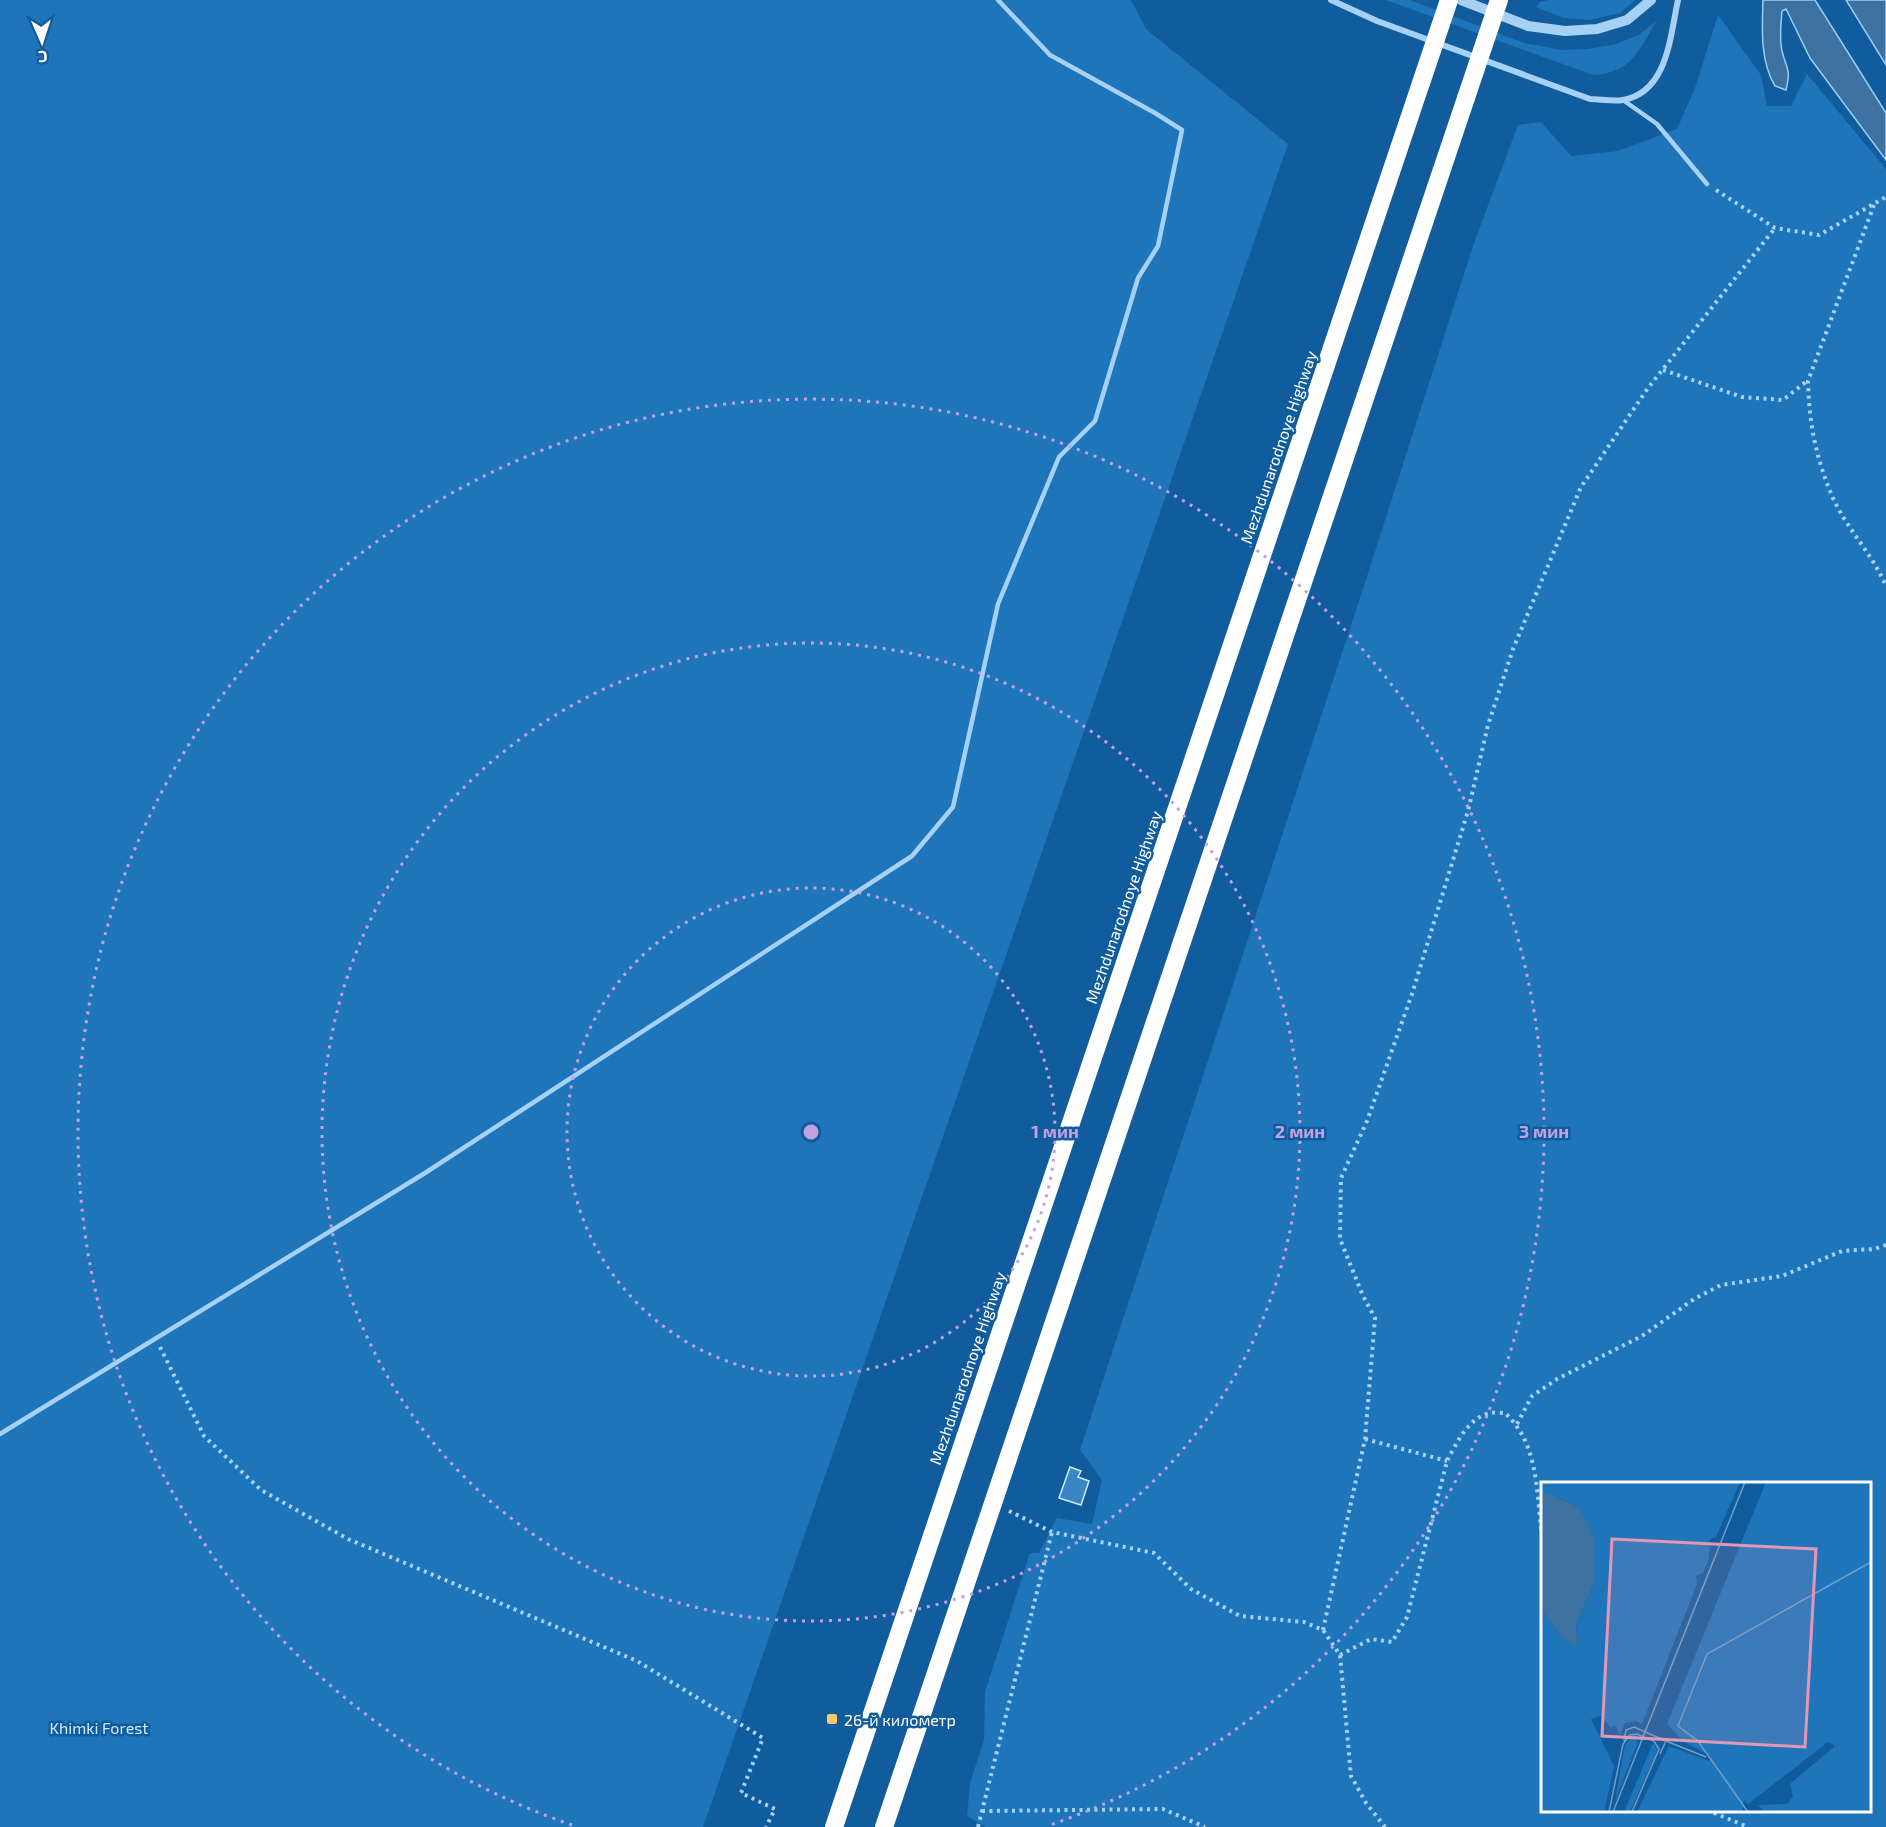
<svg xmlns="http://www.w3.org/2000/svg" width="1886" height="1827" viewBox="0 0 1886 1827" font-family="'Exo 2',sans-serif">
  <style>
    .green { fill: #1f75ba; fill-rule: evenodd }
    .water { fill: #3c71a0; stroke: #97cef8; stroke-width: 1.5 }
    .building { fill: #3986c4; stroke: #cee9fe; stroke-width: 1.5 }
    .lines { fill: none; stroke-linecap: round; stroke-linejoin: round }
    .path { stroke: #a6d1f5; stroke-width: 4; stroke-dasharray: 3 4.5; stroke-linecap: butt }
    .service { stroke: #a6d1f5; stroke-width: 4.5 }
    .minor { stroke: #a6d1f5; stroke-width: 6 }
    .tertiary { stroke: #a6d1f5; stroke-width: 10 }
    .motorway { stroke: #fff; stroke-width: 18 }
    .motorway-bridge { stroke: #fff; stroke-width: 18 }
    .ring { fill: none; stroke: #c4a0e2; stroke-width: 3; stroke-dasharray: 3 6 }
    .poi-dot { fill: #ffc56a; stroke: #115c9d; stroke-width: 2 }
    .labels { text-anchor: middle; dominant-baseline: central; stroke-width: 5; stroke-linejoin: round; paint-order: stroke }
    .street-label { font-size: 16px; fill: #fff; stroke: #115c9d }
    .poi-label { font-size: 16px; fill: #fff; stroke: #115c9d; text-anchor: start }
    .park-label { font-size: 16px; fill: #cee9fe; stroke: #115c9d }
    .inset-road { fill: none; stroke: #709dc4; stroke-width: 1.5 }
    .view { fill: #e497b5; fill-opacity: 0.15; stroke: #e497b5; stroke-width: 3 }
    .inset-edge { fill: none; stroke: #fff; stroke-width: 3 }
    .centre { fill: #c4a0e2; stroke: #115c9d; stroke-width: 3 }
    .ring-label { font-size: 18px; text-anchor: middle; font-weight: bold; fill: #c4a0e2; stroke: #115c9d; stroke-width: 5; stroke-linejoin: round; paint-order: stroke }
  </style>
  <rect width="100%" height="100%" fill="#115c9d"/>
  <!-- green -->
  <g class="green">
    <path d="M 0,0 L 1131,0 L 1146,29 L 1288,144 L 703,1827 L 0,1827 Z"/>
    <path d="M 1386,0 L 1410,0 L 1524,43 L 1562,50 L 1588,49 L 1616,44 L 1639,35 L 1657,20 C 1639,50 1632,73 1593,75 Z"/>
    <path d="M 1548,0 L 1635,0 L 1620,13 L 1589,20 L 1564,18 L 1536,7 L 1540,2 Z"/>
    <path d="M 1718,15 L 1761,75 L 1767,106 L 1791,106 L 1807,74 L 1886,169 L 1886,1827 L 986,1827 L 967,1816 L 970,1783 L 984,1740 L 985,1692 L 1030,1553 L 1039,1553 L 1057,1518 L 1092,1524 L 1102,1480 L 1080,1450 L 1362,592 L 1474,243 L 1518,125 L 1541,122 L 1571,156 L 1618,151 L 1677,129 L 1695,88 ZM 1542,1484 L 1870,1484 L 1870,1810 L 1542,1810 Z"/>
  </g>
  <!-- water -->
  <g class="water">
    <path d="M 1763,0 L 1815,0 L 1886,113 L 1886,160 L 1810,58 L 1786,9 L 1782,11 C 1781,24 1779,38 1782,51 C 1787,71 1791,68 1786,90 L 1775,86 C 1760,61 1762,29 1763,0 Z"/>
    <path d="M 1846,0 L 1886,0 L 1886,65 Z"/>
  </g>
  <!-- building -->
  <path class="building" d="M 1070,1467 L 1081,1471 L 1078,1477 L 1089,1481 L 1081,1505 L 1059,1498 Z"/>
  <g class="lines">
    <!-- path -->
    <g class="path">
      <path d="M 1716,190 L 1775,228 L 1819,235 L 1886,197"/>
      <path d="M 1874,205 L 1808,381 C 1809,423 1816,459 1833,498 C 1847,529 1873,555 1886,586"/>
      <path d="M 1663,370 L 1742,397 L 1783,400 L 1807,381"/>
      <path d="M 160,1347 L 204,1436 L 261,1490 L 348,1539 L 637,1661 L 763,1738 L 741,1793 L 775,1809 L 766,1827"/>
      <path d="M 1517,1424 L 1532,1396 L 1557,1379 L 1642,1336 L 1694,1299 L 1721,1285 L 1782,1276 L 1842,1251 L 1874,1249 L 1886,1245"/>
      <path d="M 1365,1439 L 1447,1461"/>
      <path d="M 1009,1511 L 1052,1532 L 1154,1553 L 1191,1589 L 1240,1616 L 1304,1622 L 1323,1630 L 1340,1655 L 1351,1776 L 1366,1803 L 1385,1827"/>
      <path d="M 1323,1630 L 1365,1439 L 1375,1318 L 1363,1296 L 1340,1239 L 1341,1178 L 1367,1121 L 1412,994 L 1468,811 L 1488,725 L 1513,649 L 1581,487 L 1648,388 L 1775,228"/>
      <path d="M 1340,1655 L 1371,1639 L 1392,1642 L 1407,1617 L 1447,1461 C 1456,1444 1469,1416 1491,1413 C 1495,1412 1501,1413 1505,1413 C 1539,1444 1536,1492 1542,1534"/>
      <path d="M 1707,1810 L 1748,1827"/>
      <path d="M 982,1811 L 1163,1809 L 1205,1827"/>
      <path d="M 978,1827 L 1052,1532"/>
    </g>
    <!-- service -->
    <g class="service">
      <path d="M 1623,100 L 1657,124 L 1707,184"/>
      <path d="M 0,1434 L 425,1173 L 912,856 L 953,807 L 998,604 L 1059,457 L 1095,421 L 1138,278 L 1158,246 L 1182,130 L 1155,113 L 1050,55 L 998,0"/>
    </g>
    <!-- minor -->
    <path class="minor" d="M 1331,0 L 1377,21 L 1590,99 C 1600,99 1613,102 1623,100 C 1668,92 1670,36 1678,0"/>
    <!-- tertiary -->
    <path class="tertiary" d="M 1461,0 L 1528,26 L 1565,31 L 1597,29 L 1627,20 L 1651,0"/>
    <!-- motorway -->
    <g class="motorway">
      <path d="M 834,1827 L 1421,83"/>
      <path d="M 884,1827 L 1466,98"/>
    </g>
    <!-- motorway-bridge -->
    <g class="motorway-bridge">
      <path d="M 1421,83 L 1449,0"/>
      <path d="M 1466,98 L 1499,0"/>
    </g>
  </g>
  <!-- distance rings -->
  <g class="ring">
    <circle cx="811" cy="1132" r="244"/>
    <circle cx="811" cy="1132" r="489"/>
    <path d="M572 1825A733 733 0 1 1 1050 1825"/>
  </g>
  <!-- markers -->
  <rect class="poi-dot" x="826" y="1713" width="12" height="12" rx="3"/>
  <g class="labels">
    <!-- street labels -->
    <g class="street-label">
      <text transform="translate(1278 447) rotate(-71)">Mezhdunarodnoye Highway</text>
      <text transform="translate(1123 907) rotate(-71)">Mezhdunarodnoye Highway</text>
      <text transform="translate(967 1368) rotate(-71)">Mezhdunarodnoye Highway</text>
    </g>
    <!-- poi labels -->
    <g class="poi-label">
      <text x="844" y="1719">26-й километр</text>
    </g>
    <!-- park labels -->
    <g class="park-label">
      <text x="99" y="1727">Khimki Forest</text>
    </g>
  </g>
  <!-- overview -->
  <g transform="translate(1541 1482)">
    <rect width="330" height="330" fill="#115c9d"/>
    <path d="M 0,0 L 199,0 L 175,55 L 169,57 L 168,76 L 162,91 L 155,94 L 156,102 L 101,242 L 96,239 L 84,241 L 79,253 L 74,243 L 70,246 L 60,234 L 50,237 L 73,284 L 63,330 L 0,330 L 0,127 L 19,153 L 33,164 L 37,159 L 35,143 L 52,104 L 35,24 L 10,12 L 0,12 ZM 225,0 L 330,0 L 330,330 L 224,330 L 217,323 L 246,322 L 252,314 L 249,302 L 294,264 L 287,260 L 207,322 L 203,318 L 201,330 L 96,330 L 128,264 L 168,279 L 170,274 L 143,260 L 126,242 ZM 93,253 L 99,255 L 94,258 L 97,260 L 74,319 L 84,263 ZM 112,261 L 116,267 L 113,276 L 89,330 L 83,330 Z" fill="#1f75ba"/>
    <path d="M 0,12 L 10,12 L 35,24 L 47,40 L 54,63 L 52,104 L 35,143 L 37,160 L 33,164 L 19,153 L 0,127 Z" fill="#3c71a0"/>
    <path class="inset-road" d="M 83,259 L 85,248 L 93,245 L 125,259 L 119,272M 125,259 L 165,275M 68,330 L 82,262 L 89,253 L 96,252 L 113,259 L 118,267 L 91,330M 72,330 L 204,0M 207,330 L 157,259 L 137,244 L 166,172 L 330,80"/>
    <path class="view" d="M 71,57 L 275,67 L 264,265 L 61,254 Z"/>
    <rect width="330" height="330" class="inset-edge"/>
  </g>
  <circle cx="811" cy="1132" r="9" class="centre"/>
  <g class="ring-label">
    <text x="1055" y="1138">1 мин</text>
    <text x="1300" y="1138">2 мин</text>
    <text x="1544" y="1138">3 мин</text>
  </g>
  <!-- north arrow -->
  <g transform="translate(42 42) rotate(177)" stroke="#115c9d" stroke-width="4.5" paint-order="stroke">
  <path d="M0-4.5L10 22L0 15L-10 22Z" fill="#ffffff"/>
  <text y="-9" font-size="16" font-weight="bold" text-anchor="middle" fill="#ffffff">С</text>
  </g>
</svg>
